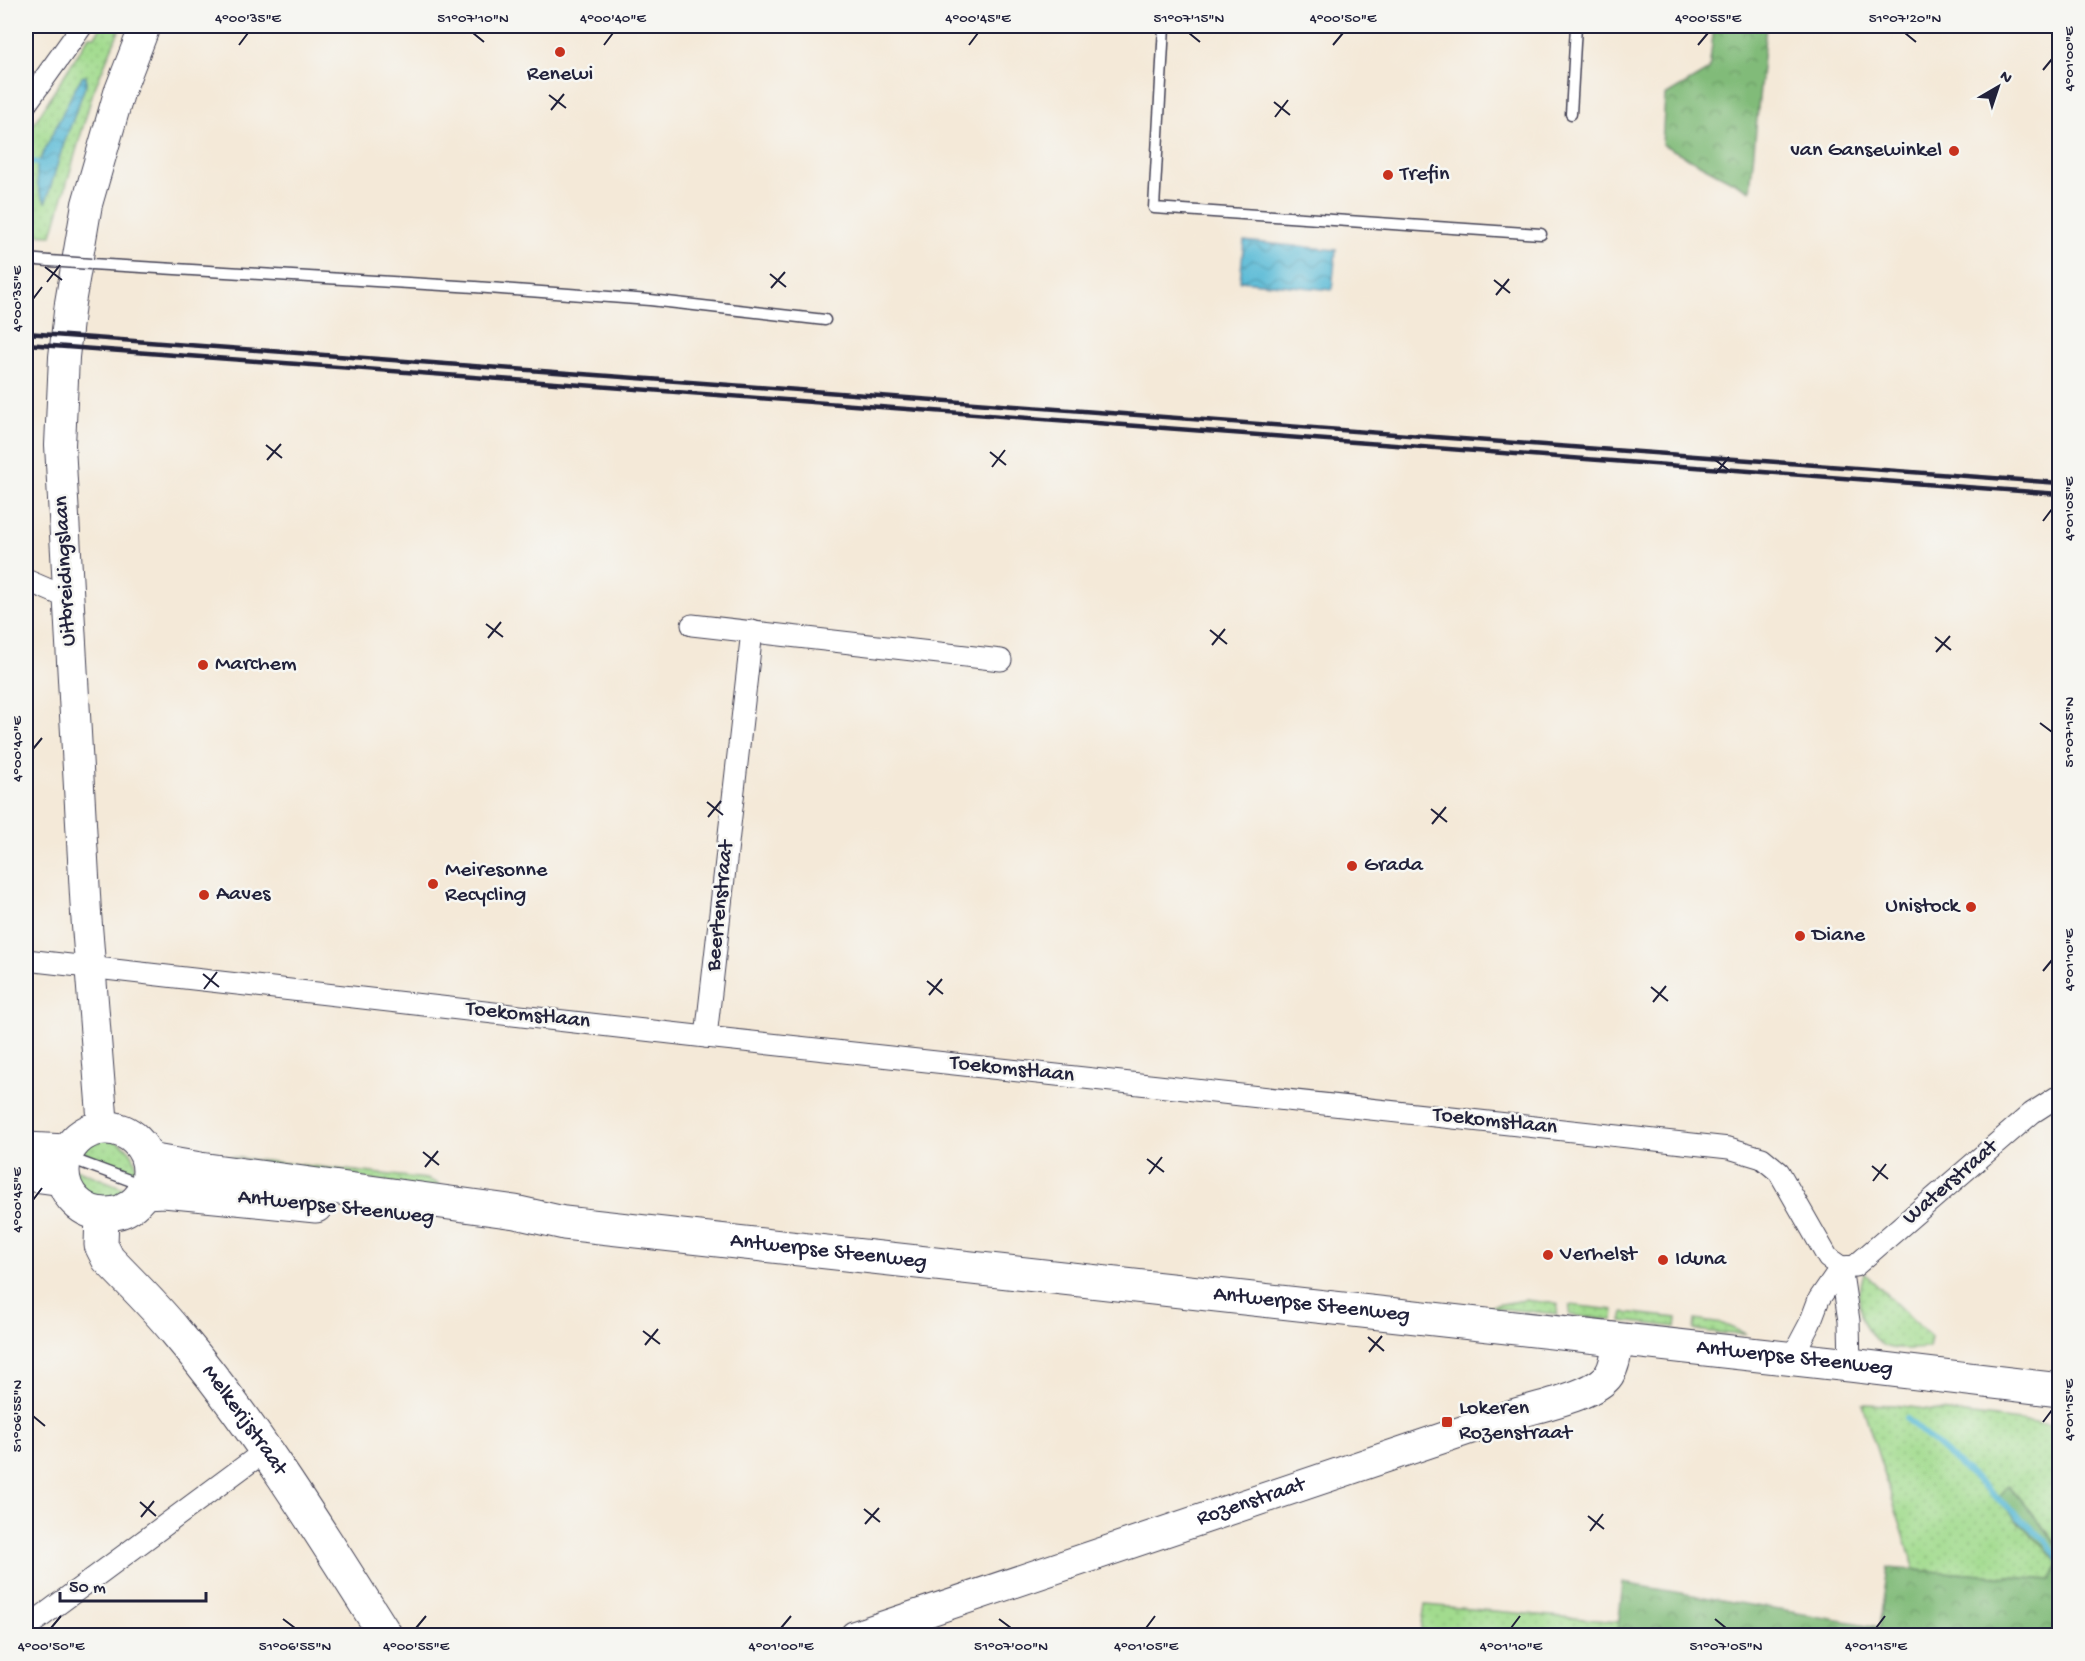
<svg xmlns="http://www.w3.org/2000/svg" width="2085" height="1661" viewBox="0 0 2085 1661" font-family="'Gochi Hand',sans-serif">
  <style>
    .grass { fill: url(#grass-dots); stroke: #627e64; stroke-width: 1.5 }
    .forest { fill: url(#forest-crowns); stroke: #526e5a; stroke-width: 1.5 }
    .water { fill: url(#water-waves); stroke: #3d6e88; stroke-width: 1.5 }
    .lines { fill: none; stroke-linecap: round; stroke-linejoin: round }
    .stream { stroke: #58bad6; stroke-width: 6 }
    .lane-casing { stroke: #424053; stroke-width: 13 }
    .street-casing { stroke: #424053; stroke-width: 23 }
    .secondary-casing { stroke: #424053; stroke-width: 32 }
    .primary-casing { stroke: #424053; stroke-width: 35 }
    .lane { stroke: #fff; stroke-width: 10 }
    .street { stroke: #fff; stroke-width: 21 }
    .secondary { stroke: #fff; stroke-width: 30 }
    .primary { stroke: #fff; stroke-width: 33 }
    .rail { stroke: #22223b; stroke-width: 4.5 }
    .lane-bridge-casing { stroke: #424053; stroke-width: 13; stroke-linecap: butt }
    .lane-bridge { stroke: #fff; stroke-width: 10 }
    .ticks { fill: none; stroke: #22223b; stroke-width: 2 }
    .poi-dot { fill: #c8321e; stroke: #f6f6f2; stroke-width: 2 }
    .labels { text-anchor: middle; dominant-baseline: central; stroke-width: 5; stroke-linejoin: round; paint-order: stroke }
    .poi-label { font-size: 22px; fill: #22223b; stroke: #f6f6f2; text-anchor: start }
    .street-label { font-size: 22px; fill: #22223b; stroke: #f6f6f2 }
    .neatline { fill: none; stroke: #22223b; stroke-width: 2 }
    .ticks-label { font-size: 15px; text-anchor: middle; fill: #22223b }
  </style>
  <defs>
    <pattern id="grass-dots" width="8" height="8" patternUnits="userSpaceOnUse" patternTransform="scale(1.5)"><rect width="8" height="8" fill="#a2db8e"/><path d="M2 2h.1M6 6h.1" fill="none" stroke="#8bbc7b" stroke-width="1.8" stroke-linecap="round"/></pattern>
    <pattern id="forest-crowns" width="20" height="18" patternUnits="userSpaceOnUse" patternTransform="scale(1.5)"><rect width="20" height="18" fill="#81bb79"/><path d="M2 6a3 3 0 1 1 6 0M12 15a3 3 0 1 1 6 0" fill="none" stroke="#699864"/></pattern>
    <pattern id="water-waves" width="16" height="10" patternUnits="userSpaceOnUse" patternTransform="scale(1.5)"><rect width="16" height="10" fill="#58bad6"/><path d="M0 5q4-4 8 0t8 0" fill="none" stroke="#4897af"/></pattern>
  </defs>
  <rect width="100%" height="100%" fill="#f6f6f2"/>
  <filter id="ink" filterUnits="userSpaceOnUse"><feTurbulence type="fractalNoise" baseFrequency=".0167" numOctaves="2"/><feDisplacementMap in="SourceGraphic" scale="12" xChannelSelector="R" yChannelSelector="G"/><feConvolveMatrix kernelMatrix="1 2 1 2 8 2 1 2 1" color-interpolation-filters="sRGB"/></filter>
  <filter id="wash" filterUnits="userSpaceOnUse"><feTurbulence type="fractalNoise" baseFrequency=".008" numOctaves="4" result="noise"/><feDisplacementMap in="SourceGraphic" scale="24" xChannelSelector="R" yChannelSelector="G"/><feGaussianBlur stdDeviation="1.35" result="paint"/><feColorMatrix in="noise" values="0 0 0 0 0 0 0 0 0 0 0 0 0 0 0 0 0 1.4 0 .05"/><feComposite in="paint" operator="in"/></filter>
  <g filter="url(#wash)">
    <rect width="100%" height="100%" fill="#f4e9d8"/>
    <!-- grass -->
    <g class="grass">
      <path d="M 102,26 L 121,26 L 93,92 L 52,235 L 26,234 L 26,131 L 35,122 L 89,36 L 95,36 Z"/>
      <path d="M 110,1139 C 127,1144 137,1155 137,1174 L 80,1151 C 89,1142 97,1139 110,1139 Z"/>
      <path d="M 204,1154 L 427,1179 L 439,1184 L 437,1190 Z"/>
      <path d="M 73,1168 L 131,1191 C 117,1206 88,1208 77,1187 C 75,1182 74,1174 73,1168 Z"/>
      <path d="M 1864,1273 L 1931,1337 L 1929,1348 C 1916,1349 1900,1351 1887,1347 C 1882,1346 1878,1342 1875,1339 C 1856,1321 1857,1296 1864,1273 Z"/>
      <path d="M 1525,1300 L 1558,1304 L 1557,1314 L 1484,1307 Z"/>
      <path d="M 1570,1305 L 1614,1310 L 1613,1320 L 1569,1315 Z"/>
      <path d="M 1624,1312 L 1677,1318 L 1676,1327 L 1622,1321 Z"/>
      <path d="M 1695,1320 L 1723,1324 L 1746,1334 L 1730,1334 L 1694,1330 Z"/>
      <path d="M 1862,1404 L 1894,1405 L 2059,1426 L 2059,1546 L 2009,1486 L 1997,1500 L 2059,1562 L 2050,1580 L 1915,1570 Z"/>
      <path d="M 1425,1605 L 1619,1622 L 1617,1635 L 1420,1635 Z"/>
    </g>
    <!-- forest -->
    <g class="forest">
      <path d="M 1714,26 L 1766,26 L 1750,191 L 1662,144 L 1665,96 L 1709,70 Z"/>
      <path d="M 2008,1485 L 2059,1546 L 2059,1562 L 1997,1500 Z"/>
      <path d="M 2059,1563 L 2059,1635 L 1617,1635 L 1623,1583 L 1879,1627 L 1888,1568 L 2050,1580 Z"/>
    </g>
    <!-- water -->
    <g class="water">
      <path d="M 86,76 L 86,84 L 62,149 L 46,202 C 37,192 36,179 37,166 L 75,88 L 82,77 Z"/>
      <path d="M 1244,241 L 1336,250 L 1332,290 L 1240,281 Z"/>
    </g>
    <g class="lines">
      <!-- stream -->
      <g class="stream">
        <path d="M 33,162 L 38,163"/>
        <path d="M 1907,1419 L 2045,1540 L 2060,1559"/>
      </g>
    </g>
  </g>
  <g filter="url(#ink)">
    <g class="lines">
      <!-- lane casing -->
      <g class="lane-casing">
        <g id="lane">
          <path d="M 1164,26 L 1154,208 L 1541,234"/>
          <path d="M 1571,114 L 1576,26"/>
          <path d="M 26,259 L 49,261"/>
          <path d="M 91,264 L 475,287 L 650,300 L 825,320"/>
          <path d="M 67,1157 L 145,1186"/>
        </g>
      </g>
      <!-- street casing -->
      <g class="street-casing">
        <g id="street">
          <path d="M 26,104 L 82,26"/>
          <path d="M 26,580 L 68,598"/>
          <path d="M 692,625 L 1001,660"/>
          <path d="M 26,960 L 706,1037 L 1729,1148 L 1762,1158 L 1779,1172 L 1828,1258 L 1841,1267 L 1849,1321 L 1850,1365"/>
          <path d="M 706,1037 L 752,631"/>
          <path d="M 1841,1267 L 1855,1266 L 2032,1113 L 2060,1095"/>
          <path d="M 1791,1359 L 1810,1323 L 1819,1299 L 1841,1267"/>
          <path d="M 26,1628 L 265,1451"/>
        </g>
      </g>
      <!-- secondary casing -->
      <g class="secondary-casing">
        <g id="secondary">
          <path d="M 103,1127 L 86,913 L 60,445 L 64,357 L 70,303 L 87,204 L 119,93 L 145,26"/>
          <path id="s1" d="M 855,1636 L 1511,1415 C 1535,1407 1595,1396 1609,1375 C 1616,1364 1616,1352 1618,1339"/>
        </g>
      </g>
      <!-- primary casing -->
      <g class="primary-casing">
        <g id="primary">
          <circle cx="106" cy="1171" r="43"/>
          <path d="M 26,1149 L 66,1151"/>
          <path id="s2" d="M 149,1160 L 200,1169 L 515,1212 L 564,1223 L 1850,1365 L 2060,1390"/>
          <path d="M 26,1174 L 63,1179"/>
          <path d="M 144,1192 L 164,1191 L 316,1206"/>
          <path id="s3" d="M 102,1214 L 101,1245 L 108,1259 C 131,1283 155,1306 176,1332 C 255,1426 320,1532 386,1636"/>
        </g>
      </g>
      <!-- lane -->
      <use href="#lane" class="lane"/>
      <!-- street -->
      <use href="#street" class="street"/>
      <!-- secondary -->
      <use href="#secondary" class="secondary"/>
      <!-- primary -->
      <use href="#primary" class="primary"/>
      <!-- rail -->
      <g class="rail">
        <path d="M 26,333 L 2060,483"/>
        <path d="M 26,344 L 2060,494"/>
      </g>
      <!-- lane-bridge casing -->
      <g class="lane-bridge-casing">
        <path id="lane-bridge" d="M 49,261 L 91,264"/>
      </g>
      <!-- lane-bridge -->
      <use href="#lane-bridge" class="lane-bridge"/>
    </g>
  </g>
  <!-- ticks -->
  <path class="ticks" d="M 473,33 L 484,42M 1189,33 L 1200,42M 1905,33 L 1916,42M 239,45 L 248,33M 604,45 L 613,33M 969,45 L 978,33M 1333,45 L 1343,33M 1698,45 L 1708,33M 2043,70 L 2052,59M 549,95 L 566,108M 1274,102 L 1290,115M 551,110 L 564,94M 1275,117 L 1288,100M 45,267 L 62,280M 770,274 L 786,287M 1494,280 L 1510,293M 47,282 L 60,265M 771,288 L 785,272M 1496,295 L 1509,279M 33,299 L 42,287M 266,445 L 282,458M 990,452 L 1006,465M 1714,459 L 1731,472M 267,460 L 281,444M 992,467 L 1005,450M 1716,473 L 1729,457M 2043,521 L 2052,509M 486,624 L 503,637M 1210,630 L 1227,644M 1935,637 L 1951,650M 488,638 L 501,622M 1212,645 L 1225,629M 1936,652 L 1950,636M 2040,723 L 2052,732M 33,749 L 42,738M 707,802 L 723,815M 1431,809 L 1447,822M 708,817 L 721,801M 1432,824 L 1446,807M 2043,971 L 2052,960M 203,974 L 219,987M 927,981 L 943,994M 1651,987 L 1668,1001M 204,989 L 217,972M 929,995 L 942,979M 1653,1002 L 1666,986M 423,1152 L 439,1165M 1147,1159 L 1164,1172M 1872,1166 L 1888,1179M 425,1167 L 438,1151M 1149,1174 L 1162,1157M 1873,1181 L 1886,1164M 33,1200 L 42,1188M 643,1331 L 660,1344M 1368,1337 L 1384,1351M 645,1345 L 658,1329M 1369,1352 L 1382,1336M 33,1416 L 45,1426M 2043,1422 L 2052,1410M 140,1502 L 156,1516M 864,1509 L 880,1522M 1588,1516 L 1604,1529M 141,1517 L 154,1501M 865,1524 L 879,1508M 1590,1531 L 1603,1514M 283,1619 L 295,1628M 999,1619 L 1011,1628M 1715,1619 L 1726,1628M 51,1628 L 61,1616M 416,1628 L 426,1616M 781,1628 L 791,1616M 1146,1628 L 1155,1616M 1511,1628 L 1520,1616M 1876,1628 L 1885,1616"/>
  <!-- markers -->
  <g class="poi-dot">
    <circle cx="560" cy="52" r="6"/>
    <circle cx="1954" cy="151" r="6"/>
    <circle cx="1388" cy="175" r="6"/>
    <circle cx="203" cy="665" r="6"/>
    <circle cx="1352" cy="866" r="6"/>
    <circle cx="433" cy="884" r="6"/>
    <circle cx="204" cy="895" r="6"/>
    <circle cx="1971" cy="907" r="6"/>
    <circle cx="1800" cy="936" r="6"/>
    <circle cx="1548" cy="1255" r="6"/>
    <circle cx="1663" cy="1260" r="6"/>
    <rect x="1441" y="1416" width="12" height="12" rx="3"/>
  </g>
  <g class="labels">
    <!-- poi labels -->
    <g class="poi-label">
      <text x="560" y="75" text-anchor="middle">Renewi</text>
      <text x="1942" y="151" text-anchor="end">van Gansewinkel</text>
      <text x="1400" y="175">Trefin</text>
      <text x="215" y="665">Marchem</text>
      <text x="1364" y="866">Grada</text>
      <text x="445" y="871">Meiresonne<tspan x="445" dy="25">Recycling</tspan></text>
      <text x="216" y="895">Aaves</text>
      <text x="1959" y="907" text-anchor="end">Unistock</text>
      <text x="1812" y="936">Diane</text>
      <text x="1560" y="1255">Verhelst</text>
      <text x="1675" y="1260">Iduna</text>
      <text x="1459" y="1409">Lokeren<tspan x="1459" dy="25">Rozenstraat</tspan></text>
    </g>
    <!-- street labels -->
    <g class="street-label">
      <text transform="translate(66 571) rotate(-93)">Uitbreidingslaan</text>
      <text transform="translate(721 906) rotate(-84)">Beertenstraat</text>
      <text transform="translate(528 1016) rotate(6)">Toekomstlaan</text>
      <text transform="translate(1012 1070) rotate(6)">Toekomstlaan</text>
      <text transform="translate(1495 1122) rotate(6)">Toekomstlaan</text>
      <text transform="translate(1951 1183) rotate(-41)">Waterstraat</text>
      <text transform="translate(336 1208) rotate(6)">Antwerpse Steenweg</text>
      <text stroke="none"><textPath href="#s2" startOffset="686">Antwerpse Steenweg</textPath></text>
      <text stroke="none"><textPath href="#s2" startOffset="1172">Antwerpse Steenweg</textPath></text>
      <text stroke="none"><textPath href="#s2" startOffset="1658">Antwerpse Steenweg</textPath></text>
      <text stroke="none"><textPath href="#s3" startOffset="258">Melkerijstraat</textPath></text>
      <text stroke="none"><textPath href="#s1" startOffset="418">Rozenstraat</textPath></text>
    </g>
  </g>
  <!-- margin -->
  <rect width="2085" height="1661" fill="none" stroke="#f6f6f2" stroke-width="66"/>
  <!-- north arrow -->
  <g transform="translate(1998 87) rotate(39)" stroke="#f6f6f2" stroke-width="4.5" paint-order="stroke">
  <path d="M0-4.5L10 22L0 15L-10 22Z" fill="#22223b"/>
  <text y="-9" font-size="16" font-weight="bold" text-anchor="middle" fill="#22223b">N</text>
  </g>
  <!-- scale -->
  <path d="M60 1592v9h146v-9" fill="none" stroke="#22223b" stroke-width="3"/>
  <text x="69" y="1592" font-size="18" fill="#22223b" stroke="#f6f6f2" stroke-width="4.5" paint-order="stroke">50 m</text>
  <rect x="33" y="33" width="2019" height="1595" class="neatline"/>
  <g class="ticks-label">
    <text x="248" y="22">4°00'35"E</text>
    <text x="473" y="22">51°07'10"N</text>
    <text x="613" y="22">4°00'40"E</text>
    <text x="978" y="22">4°00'45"E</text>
    <text x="1189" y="22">51°07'15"N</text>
    <text x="1343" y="22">4°00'50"E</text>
    <text x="1708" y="22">4°00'55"E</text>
    <text x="1905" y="22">51°07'20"N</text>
    <text transform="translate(2068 59) rotate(-90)" y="5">4°01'00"E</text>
    <text transform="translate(16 299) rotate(-90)" y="5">4°00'35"E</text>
    <text transform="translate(2068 509) rotate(-90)" y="5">4°01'05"E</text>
    <text transform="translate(2068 732) rotate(-90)" y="5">51°07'15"N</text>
    <text transform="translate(16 749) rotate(-90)" y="5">4°00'40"E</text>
    <text transform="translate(2068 960) rotate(-90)" y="5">4°01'10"E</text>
    <text transform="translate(16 1200) rotate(-90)" y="5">4°00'45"E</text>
    <text transform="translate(2068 1410) rotate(-90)" y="5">4°01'15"E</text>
    <text transform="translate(16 1416) rotate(-90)" y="5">51°06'55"N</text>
    <text x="51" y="1650">4°00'50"E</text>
    <text x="295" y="1650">51°06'55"N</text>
    <text x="416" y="1650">4°00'55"E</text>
    <text x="781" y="1650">4°01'00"E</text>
    <text x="1011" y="1650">51°07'00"N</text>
    <text x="1146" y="1650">4°01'05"E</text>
    <text x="1511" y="1650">4°01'10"E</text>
    <text x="1726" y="1650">51°07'05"N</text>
    <text x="1876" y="1650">4°01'15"E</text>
  </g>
</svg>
